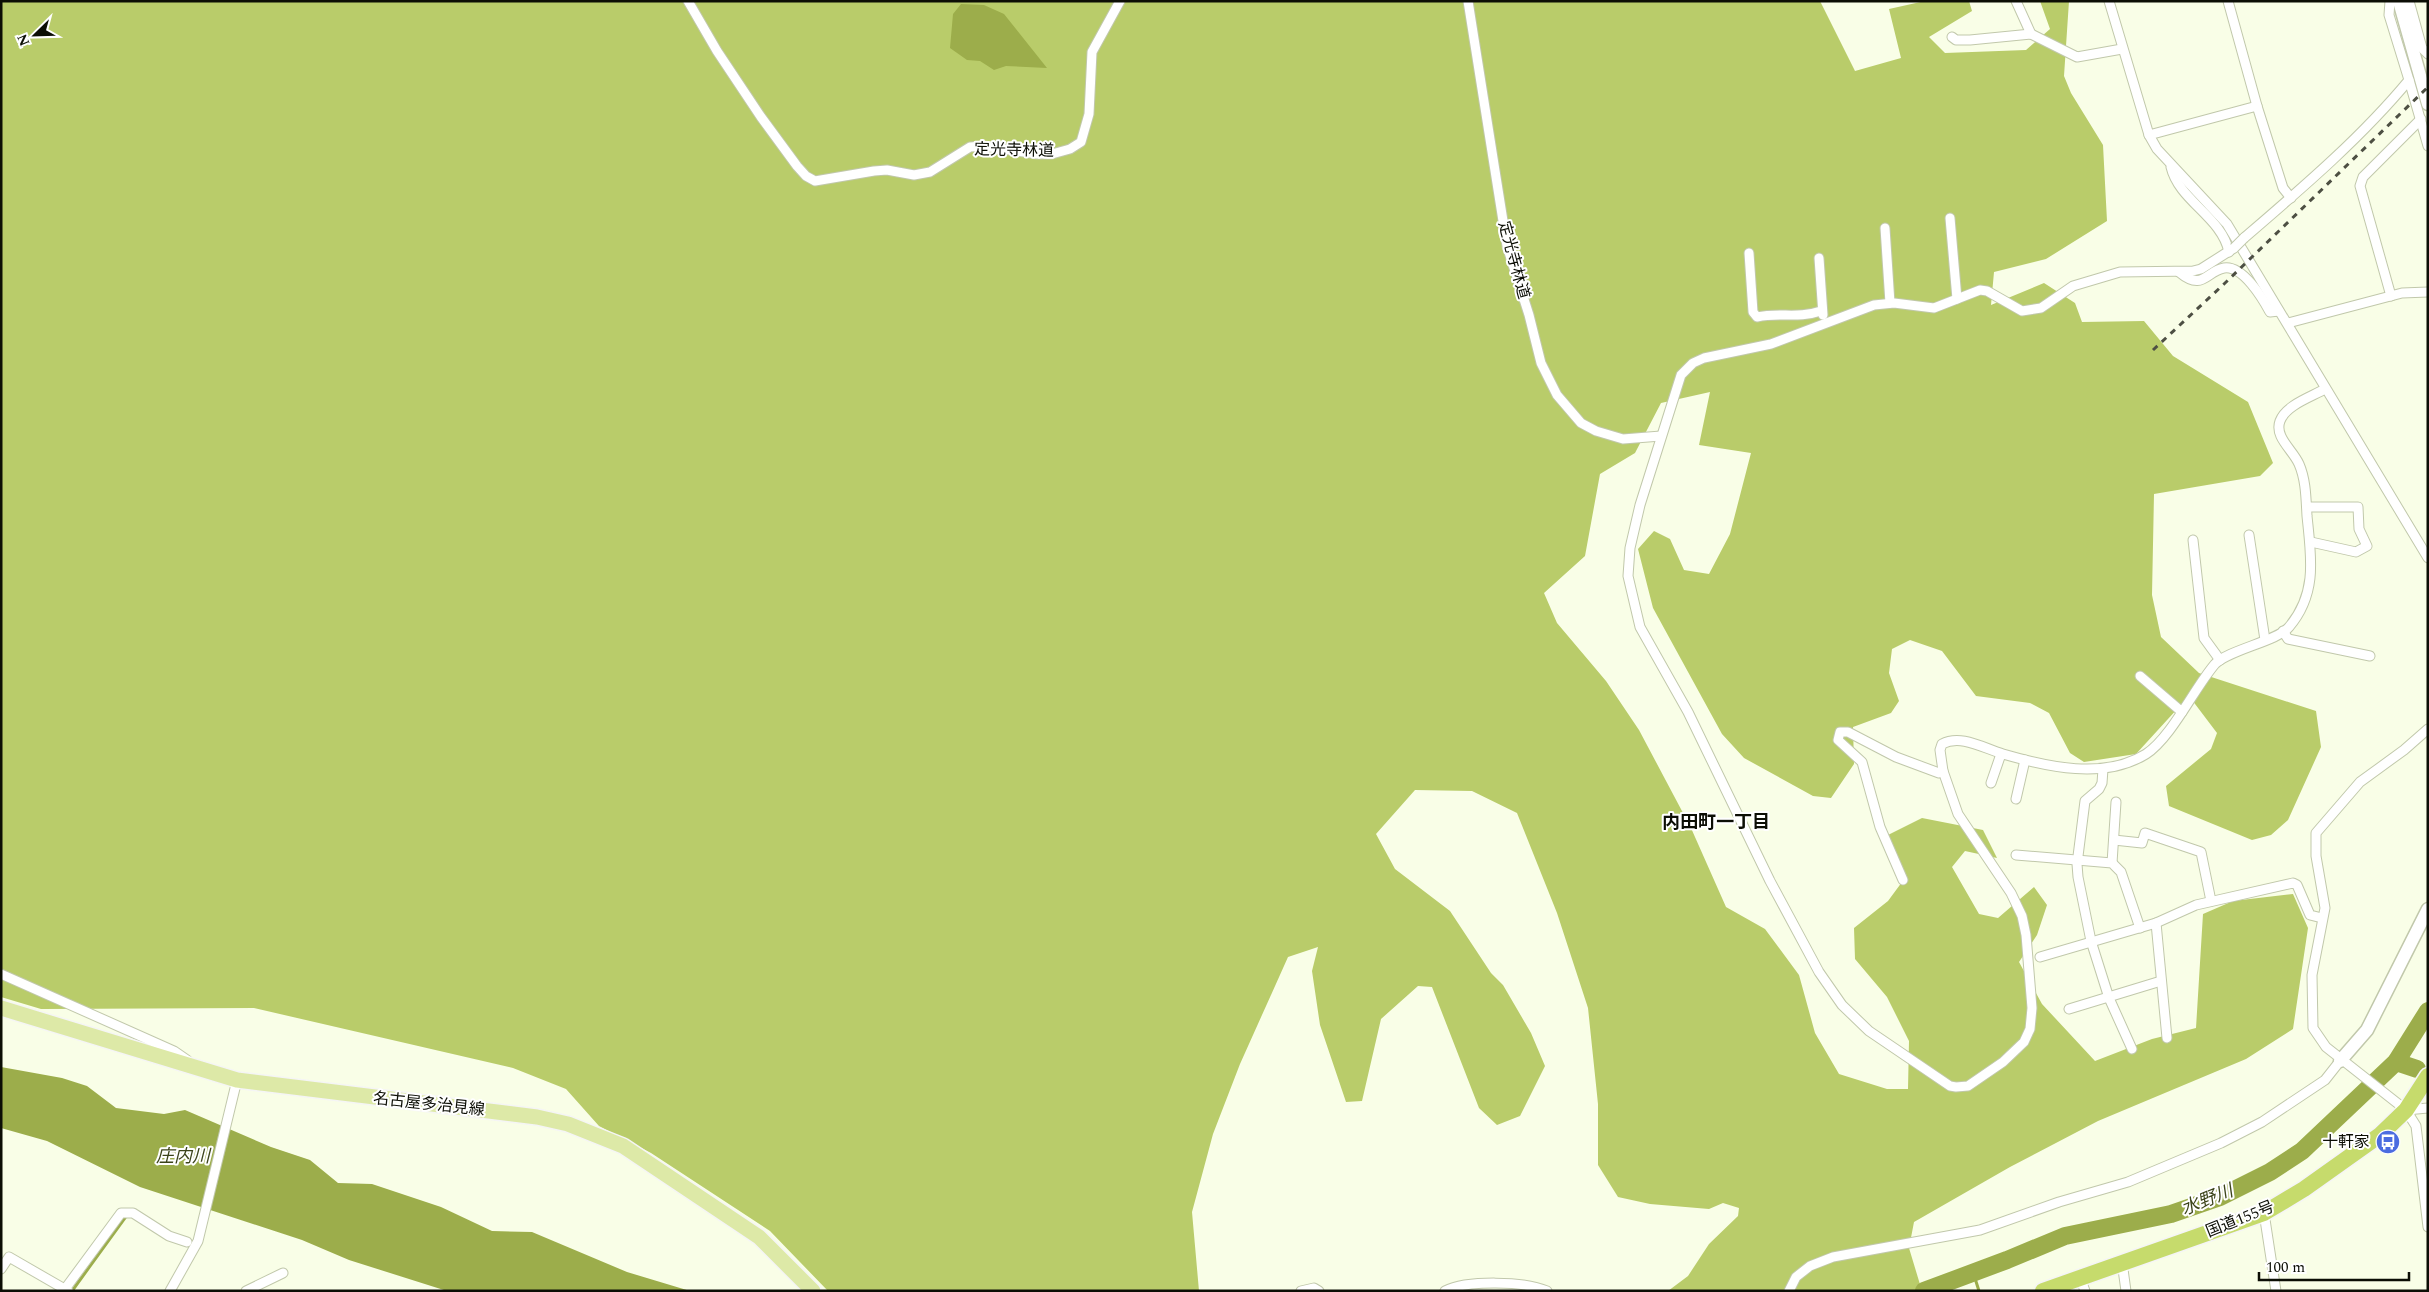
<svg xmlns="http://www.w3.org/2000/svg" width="2429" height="1292" viewBox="0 0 2429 1292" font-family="Spectral,'Noto Sans JP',serif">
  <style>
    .forest { fill: #b9cc6a }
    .water { fill: #9cad4b }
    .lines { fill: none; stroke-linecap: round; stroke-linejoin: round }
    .stream { stroke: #9cad4b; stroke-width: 3 }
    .river { stroke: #9cad4b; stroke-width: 18 }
    .street-casing { stroke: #c1c8ab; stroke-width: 11 }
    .secondary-casing { stroke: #c1c8ab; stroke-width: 15 }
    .primary-casing { stroke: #f5f5f5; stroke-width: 18 }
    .highway-casing { stroke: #f5f5f5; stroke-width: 19 }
    .street { stroke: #fff; stroke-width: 9 }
    .secondary { stroke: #fff; stroke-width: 12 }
    .primary { stroke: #dde9a7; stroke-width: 15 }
    .highway { stroke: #c6db6c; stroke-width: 16 }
    .rail { stroke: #4d4f43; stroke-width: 3; stroke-dasharray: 6 6; stroke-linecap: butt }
    .street-bridge-casing { stroke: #c1c8ab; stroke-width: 11; stroke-linecap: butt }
    .street-bridge { stroke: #fff; stroke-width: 9 }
    .labels { text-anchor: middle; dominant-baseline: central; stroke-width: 4; stroke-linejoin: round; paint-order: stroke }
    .street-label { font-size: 16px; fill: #0c0e05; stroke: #fff }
    .poi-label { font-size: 16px; fill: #0c0e05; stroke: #fff; text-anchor: end }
    .neighbourhood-label { font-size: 18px; font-weight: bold; fill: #0c0e05; stroke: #fff }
    .water-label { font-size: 18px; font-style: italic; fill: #3c441b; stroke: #fff }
  </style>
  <rect width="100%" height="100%" fill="#f9fee7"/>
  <!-- forest -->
  <path class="forest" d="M 1,1 L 1820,1 L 1855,71 L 1901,58 L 1889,9 L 1925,1 L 1969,1 L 1972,11 L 1929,37 L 1945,53 L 2026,50 L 2050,29 L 2040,1 L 2069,1 L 2064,76 L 2071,93 L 2103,145 L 2107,221 L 2046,259 L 1994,272 L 1991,305 L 2044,283 L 2075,303 L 2082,322 L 2144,321 L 2173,356 L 2248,402 L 2273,463 L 2260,476 L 2154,494 L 2152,595 L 2161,637 L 2199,673 L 2316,711 L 2321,747 L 2288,820 L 2271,835 L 2252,840 L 2169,806 L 2166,786 L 2211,749 L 2217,733 L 2189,696 L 2136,754 L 2084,762 L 2070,753 L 2049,713 L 2030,703 L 1976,696 L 1942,651 L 1910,640 L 1892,649 L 1889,673 L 1899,701 L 1891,713 L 1853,727 L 1854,764 L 1831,798 L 1813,796 L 1744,758 L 1722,734 L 1653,608 L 1638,549 L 1654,531 L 1670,539 L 1684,570 L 1709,574 L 1730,534 L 1751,453 L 1699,445 L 1710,392 L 1661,403 L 1635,453 L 1600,474 L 1585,556 L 1544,593 L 1557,623 L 1606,681 L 1639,730 L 1691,828 L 1726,907 L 1765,929 L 1799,975 L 1815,1033 L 1839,1074 L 1887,1089 L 1908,1089 L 1909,1041 L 1887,997 L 1855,959 L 1854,928 L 1888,901 L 1902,882 L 1880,839 L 1922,818 L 1983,830 L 1997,858 L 1965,851 L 1952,867 L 1979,914 L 1998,918 L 2034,887 L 2047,905 L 2037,935 L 2019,962 L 2042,1004 L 2095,1061 L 2152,1039 L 2196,1028 L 2203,914 L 2233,901 L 2293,894 L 2308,928 L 2293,1029 L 2246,1059 L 2098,1121 L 2010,1167 L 1914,1222 L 1909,1248 L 1922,1291 L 1668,1291 L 1688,1276 L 1709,1244 L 1738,1216 L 1739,1208 L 1723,1203 L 1709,1209 L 1650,1204 L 1618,1197 L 1598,1165 L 1598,1104 L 1588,1008 L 1557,913 L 1517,813 L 1472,791 L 1415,790 L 1376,834 L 1395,869 L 1450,911 L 1491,973 L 1503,985 L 1531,1033 L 1545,1066 L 1520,1116 L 1497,1125 L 1479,1108 L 1432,987 L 1418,986 L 1381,1019 L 1362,1101 L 1346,1102 L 1320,1025 L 1312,971 L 1318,947 L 1288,957 L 1240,1064 L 1213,1134 L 1192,1212 L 1199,1291 L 828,1291 L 770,1231 L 651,1153 L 599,1126 L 566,1089 L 513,1068 L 254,1008 L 41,1009 L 1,997 Z"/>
  <!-- water -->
  <g class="water">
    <path d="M 961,4 L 984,5 L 1004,14 L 1047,68 L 1006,66 L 994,70 L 980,61 L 967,60 L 950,48 L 953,14 Z"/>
    <path d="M 1,1067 L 62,1078 L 87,1086 L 116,1108 L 164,1114 L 185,1110 L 271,1147 L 310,1160 L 338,1183 L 372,1184 L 441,1207 L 492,1231 L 532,1232 L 627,1272 L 690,1291 L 447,1291 L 349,1260 L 302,1240 L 140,1187 L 47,1141 L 1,1128 Z"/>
  </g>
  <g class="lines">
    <!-- stream -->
    <g class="stream">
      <path d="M 1973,1272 L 1979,1291"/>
      <path d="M 72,1291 L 127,1215"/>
    </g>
    <!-- river -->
    <g class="river">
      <path d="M 2396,1062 L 2417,1069"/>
      <path d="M 1924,1291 L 2007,1260 L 2065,1236 L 2171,1214 L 2220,1197 L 2270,1172 L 2302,1151 L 2396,1062 L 2428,1011"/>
    </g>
    <!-- street casing -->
    <g class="street-casing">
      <g id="street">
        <path d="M 688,1 L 717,51 L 761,117 L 797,166 L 806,176 L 815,181 L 874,171 L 887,170 L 914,175 L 930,172 L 970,147 L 983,146 L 1037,154 L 1052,154 L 1070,149 L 1081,142 L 1089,114 L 1092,52 L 1120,1"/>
        <path d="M 1468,1 L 1507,246 L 1529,315 L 1541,363 L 1557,395 L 1581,423 L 1596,431 L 1623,439 L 1661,436"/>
        <path d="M 2016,1 L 2031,34"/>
        <path d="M 2109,1 L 2149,135 L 2157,149 L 2227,224 L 2428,558"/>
        <path d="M 2228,1 L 2257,106"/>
        <path d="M 2409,1 L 2422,48 L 2428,54"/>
        <path d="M 1952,37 L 1956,40 L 1970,40 L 2031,34 L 2077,57 L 2122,49"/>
        <path d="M 2409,80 L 2428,146"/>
        <path d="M 2149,135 L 2257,106 L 2283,188 L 2291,198"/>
        <path d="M 2171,167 C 2179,201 2222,217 2229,252"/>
        <path d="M 1950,218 L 1957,299"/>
        <path d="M 1885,228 L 1890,303"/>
        <path d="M 2244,238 C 2301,189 2361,138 2409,80 L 2389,15 L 2390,1"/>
        <path d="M 2234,248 L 2201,269 L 2193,271 L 2120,272 L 2073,286 L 2041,308 L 2022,311 L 1987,291 L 1980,290 L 1934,308 L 1894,303 L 1874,305 L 1771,344 L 1704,358 L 1693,363 L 1681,375 L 1640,505 L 1630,548 L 1628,576 L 1640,627 L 1688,712 L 1770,881 L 1819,972 L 1842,1005 L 1869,1031 L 1950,1086 L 1956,1087 L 1968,1086 L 2003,1062 L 2024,1042 L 2030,1029 L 2032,1008 L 2026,935 L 2022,916 L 2011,893 L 1958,814 L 1943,771 L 1940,750 L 1942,744 C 1961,734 1983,748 2003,754 C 2048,767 2104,780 2146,754 C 2171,738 2195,687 2215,664 C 2228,650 2278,641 2289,627 C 2318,593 2311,556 2307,516 C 2306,499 2306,480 2299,464 C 2293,450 2274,437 2280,421 C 2286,405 2311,397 2325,389"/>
        <path d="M 1749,253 L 1753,312 L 1757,317 C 1781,312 1797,319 1821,311"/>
        <path d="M 1819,258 L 1823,315"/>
        <path d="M 2179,272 C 2203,292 2206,271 2224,268 C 2243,265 2263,299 2270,312 L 2279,311"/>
        <path d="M 2391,296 L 2360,186 L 2363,177 L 2421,119"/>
        <path d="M 2288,323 L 2402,293 L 2428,292"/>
        <path d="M 2307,507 L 2358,507 L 2359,529 L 2367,546 L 2356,552 L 2311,542"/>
        <path d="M 2249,535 L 2265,640"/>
        <path d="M 2193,540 L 2204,638 L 2220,660"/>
        <path d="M 2283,631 L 2288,639 L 2370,656"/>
        <path d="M 2140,676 L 2182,712"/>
        <path d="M 2428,729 L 2404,750 L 2360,782 L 2316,833 L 2316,856 L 2325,908 L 2312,975 L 2313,1028 L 2326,1047 L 2406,1110 L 2416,1126 L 2428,1227"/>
        <path d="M 2103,769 L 2102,783 L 2099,789 L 2085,801 L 2077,864 L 2078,877 L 2091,941 L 2109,998 L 2132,1049"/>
        <path d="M 1991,783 L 2001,754"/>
        <path d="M 2016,799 L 2025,760"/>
        <path d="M 2114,840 L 2142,843 L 2145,833 L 2201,852 L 2211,901"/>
        <path d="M 2016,855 L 2112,863 L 2121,872 L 2140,928"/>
        <path d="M 2112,863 L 2116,802"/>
        <path d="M 1903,880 L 1880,827 L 1862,762 L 1838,740 L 1840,732 L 1848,732 L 1896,757 L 1939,773 L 1943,771"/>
        <path d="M 2156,923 L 2167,1038"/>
        <path d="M 2040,957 L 2156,923 L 2196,905 L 2293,883 L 2297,885 L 2310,915 L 2322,918"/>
        <path d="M 1,974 L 174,1051 L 187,1060"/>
        <path d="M 2069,1009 L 2161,981"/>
        <path d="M 2406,1110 L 2428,1108"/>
        <path d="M 2264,1213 L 2276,1291"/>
        <path d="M 2122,1262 L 2126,1291"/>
        <path d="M 1,1269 L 9,1257 L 68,1291"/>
        <path d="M 2080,1277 L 2085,1291"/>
        <path d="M 65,1289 L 121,1213 L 133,1213 L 169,1236 L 187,1242"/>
        <path d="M 170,1291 L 198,1241 L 237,1080"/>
        <path d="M 246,1291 L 283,1273"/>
        <path d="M 1301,1291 L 1314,1288 L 1319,1291"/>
        <path d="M 1445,1291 C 1467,1280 1524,1281 1547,1291"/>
        <path d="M 1789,1291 L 1796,1277 L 1810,1266 L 1833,1257 L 1980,1230 L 2059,1202 L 2128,1182 L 2221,1143 L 2262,1122 L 2325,1080 L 2340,1061"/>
      </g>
    </g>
    <!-- secondary casing -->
    <g class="secondary-casing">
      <g id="secondary">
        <path d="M 2399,1 L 2428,104"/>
        <path d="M 2340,1061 L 2367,1030 L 2428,909"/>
      </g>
    </g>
    <!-- primary casing -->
    <g class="primary-casing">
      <path id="primary" d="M 1,1008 L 237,1080 L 537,1117 L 568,1124 L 623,1146 L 759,1237 L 813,1291"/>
    </g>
    <!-- highway casing -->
    <g class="highway-casing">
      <path id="highway" d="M 2043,1291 L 2264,1213 L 2304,1189 L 2380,1135 L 2406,1110 L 2428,1076"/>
    </g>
    <!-- street -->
    <use href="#street" class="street"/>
    <!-- secondary -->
    <use href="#secondary" class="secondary"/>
    <!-- primary -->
    <use href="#primary" class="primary"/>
    <!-- highway -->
    <use href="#highway" class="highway"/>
    <!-- rail -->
    <path class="rail" d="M 2153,350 L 2224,284 L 2428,87"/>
    <!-- street-bridge casing -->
    <g class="street-bridge-casing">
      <path id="street-bridge" d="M 2234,248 L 2244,238"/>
    </g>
    <!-- street-bridge -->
    <use href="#street-bridge" class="street-bridge"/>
  </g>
  <!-- icons -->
  <defs>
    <g id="bus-disc" transform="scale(1.25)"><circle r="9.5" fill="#4b6ce0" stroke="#fff"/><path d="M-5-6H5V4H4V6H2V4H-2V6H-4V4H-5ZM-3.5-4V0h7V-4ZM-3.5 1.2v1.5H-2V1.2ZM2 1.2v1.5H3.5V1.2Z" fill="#fff"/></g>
  </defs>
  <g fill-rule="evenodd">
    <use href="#bus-disc" x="2388" y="1142"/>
  </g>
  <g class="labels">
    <!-- street labels -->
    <g class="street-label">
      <text transform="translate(1014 150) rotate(1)">定光寺林道</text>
      <text transform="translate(1514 260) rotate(75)">定光寺林道</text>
      <text transform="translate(429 1104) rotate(6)">名古屋多治見線</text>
      <text transform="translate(2240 1219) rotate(-22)">国道155号</text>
    </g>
    <!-- poi labels -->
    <g class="poi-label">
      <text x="2370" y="1142">十軒家</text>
    </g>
    <!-- neighbourhood labels -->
    <g class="neighbourhood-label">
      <text x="1716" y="822">内田町一丁目</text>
    </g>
    <!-- water labels -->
    <g class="water-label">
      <text x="183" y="1156">庄内川</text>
      <text transform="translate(2207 1200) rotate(-22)">水野川</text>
    </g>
  </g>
  <!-- border -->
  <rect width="2429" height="1292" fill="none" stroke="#0c0e05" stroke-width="5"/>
  <!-- north arrow -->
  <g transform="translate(35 35) rotate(247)" stroke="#ffffff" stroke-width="4" paint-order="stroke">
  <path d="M0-4L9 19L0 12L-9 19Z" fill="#0c0e05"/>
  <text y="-8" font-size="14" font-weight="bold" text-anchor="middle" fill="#0c0e05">N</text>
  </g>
  <!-- scale -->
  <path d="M2259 1272v8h150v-8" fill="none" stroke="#0c0e05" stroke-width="2.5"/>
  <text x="2266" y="1272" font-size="15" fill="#0c0e05" stroke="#ffffff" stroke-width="4" paint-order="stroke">100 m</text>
</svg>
